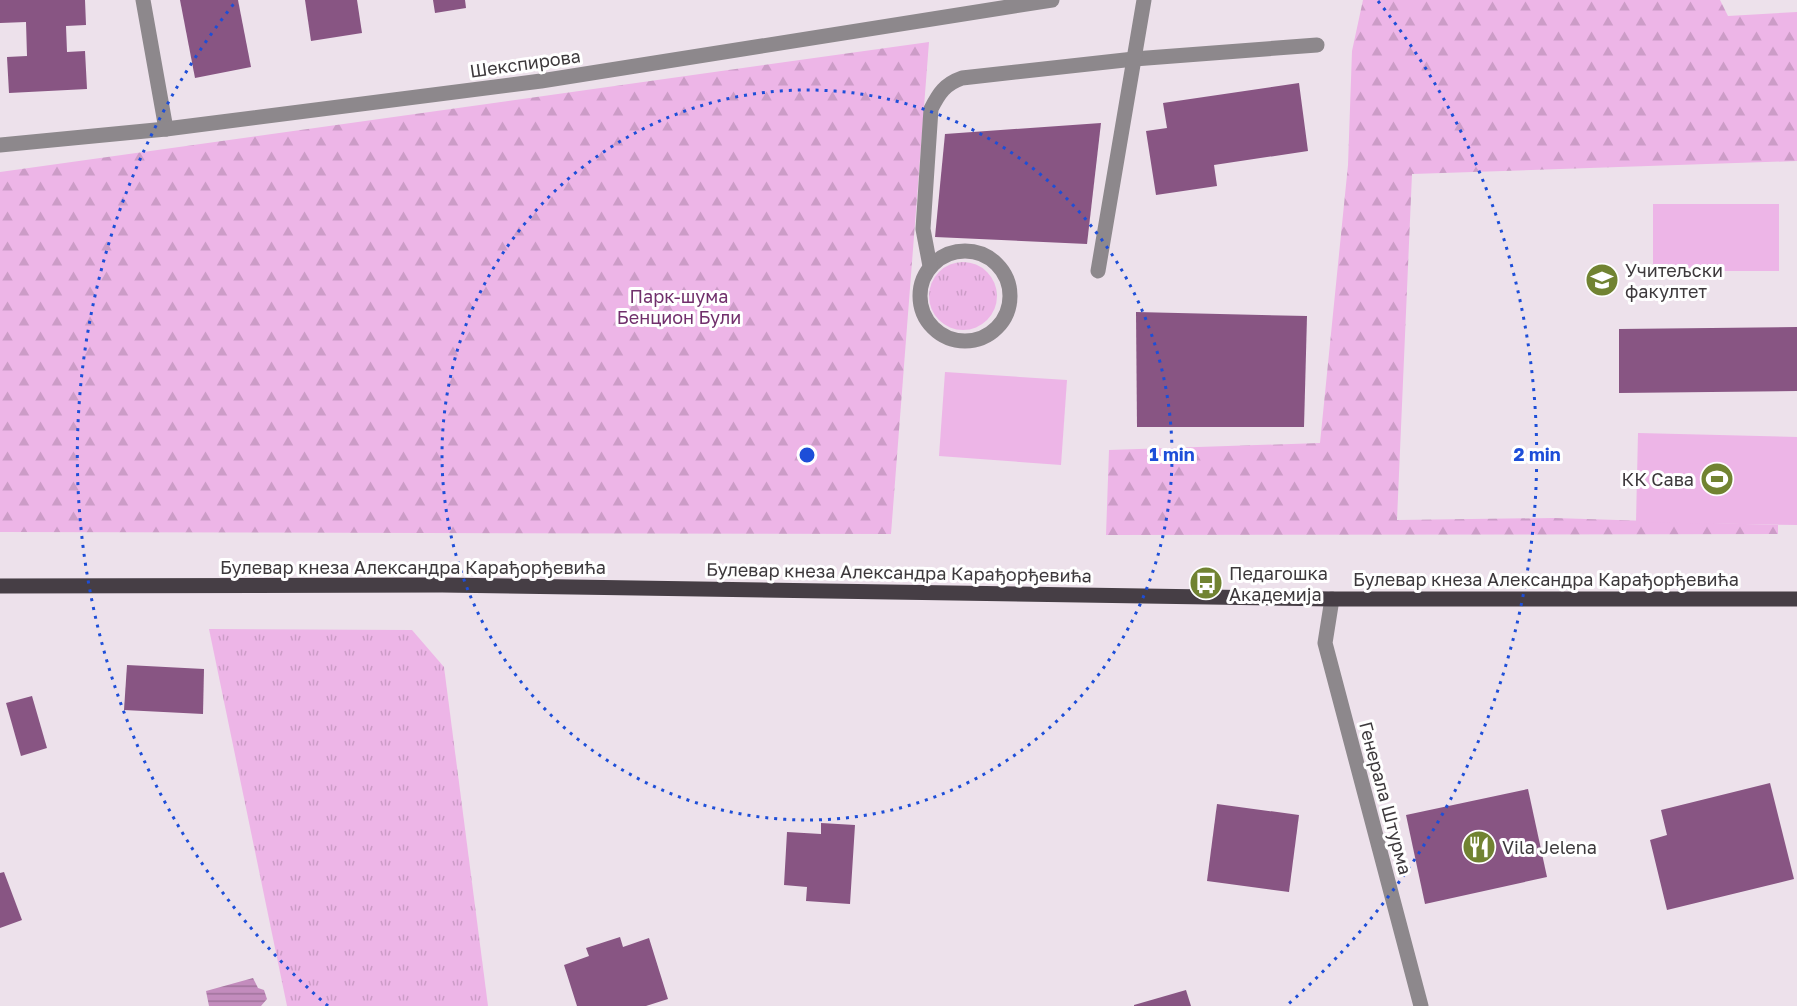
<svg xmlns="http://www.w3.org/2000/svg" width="1797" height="1006" viewBox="0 0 1797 1006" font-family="'Golos Text',sans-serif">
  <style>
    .grass { fill: url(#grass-tufts) }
    .forest { fill: url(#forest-firs) }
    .garden { fill: #edb5e7 }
    .water { fill: url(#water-rules) }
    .building { fill: #885583 }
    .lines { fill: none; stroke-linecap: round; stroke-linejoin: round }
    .minor { stroke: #8d888c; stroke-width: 15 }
    .major { stroke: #463e45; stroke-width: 15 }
    .ring { fill: none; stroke: #1d4ed8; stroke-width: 3; stroke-dasharray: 3 6 }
    .labels { text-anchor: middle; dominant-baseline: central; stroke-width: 6; stroke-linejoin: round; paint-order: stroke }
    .street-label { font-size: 18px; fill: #3d393c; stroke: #fff }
    .poi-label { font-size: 18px; fill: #3d393c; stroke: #fff; text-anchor: start }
    .park-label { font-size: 18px; fill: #712f6c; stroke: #fff }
    .centre { fill: #1d4ed8; stroke: #fff; stroke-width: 3 }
    .ring-label { font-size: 18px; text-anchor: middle; font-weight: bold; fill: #1d4ed8; stroke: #fff; stroke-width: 6; stroke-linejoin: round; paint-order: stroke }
  </style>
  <defs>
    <pattern id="grass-tufts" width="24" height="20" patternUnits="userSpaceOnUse" patternTransform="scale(1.5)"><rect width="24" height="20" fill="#edb5e7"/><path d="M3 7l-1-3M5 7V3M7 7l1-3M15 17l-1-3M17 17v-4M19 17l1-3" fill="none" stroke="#cc9cc7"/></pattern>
    <pattern id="forest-firs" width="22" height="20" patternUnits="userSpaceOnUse" patternTransform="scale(1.5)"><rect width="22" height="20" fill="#edb5e7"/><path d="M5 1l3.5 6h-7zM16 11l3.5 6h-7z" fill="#cc9cc7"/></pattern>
    <pattern id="water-rules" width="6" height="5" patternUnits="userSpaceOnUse" patternTransform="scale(1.5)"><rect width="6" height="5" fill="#c38cbd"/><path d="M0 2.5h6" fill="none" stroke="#a0739b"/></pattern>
  </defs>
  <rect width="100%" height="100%" fill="#ede1eb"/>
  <!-- grass -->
  <g class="grass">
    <circle cx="963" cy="296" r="34"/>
    <path d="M 209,629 L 412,630 L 444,667 L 488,1006 L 287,1006 Z"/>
  </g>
  <!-- forest -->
  <g class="forest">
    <path d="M 1363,0 L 1720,0 L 1728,16 L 1797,12 L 1797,161 L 1412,174 L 1397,520 L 1554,518 L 1778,525 L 1778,534 L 1106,535 L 1109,450 L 1320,443 L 1348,165 L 1352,51 Z"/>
    <path d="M 929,42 L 891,534 L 0,532 L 0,172 Z"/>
  </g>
  <!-- garden -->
  <g class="garden">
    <rect x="1653" y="204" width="126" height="67"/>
    <path d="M 945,372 L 1067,380 L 1061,465 L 939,456 Z"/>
    <path d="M 1638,433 L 1797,437 L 1797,525 L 1636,522 Z"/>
  </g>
  <!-- water -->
  <path class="water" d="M 253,978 L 258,988 L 264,990 L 267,999 L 261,1006 L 209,1006 L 206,991 Z"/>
  <!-- building -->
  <g class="building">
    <path d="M 0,0 L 85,0 L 86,25 L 66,26 L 67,52 L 85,51 L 87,89 L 9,93 L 7,57 L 27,56 L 26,22 L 0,23 Z"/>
    <path d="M 180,0 L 238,0 L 251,67 L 195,78 Z"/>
    <path d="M 305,0 L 357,0 L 362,33 L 311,41 Z"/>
    <path d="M 433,0 L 465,0 L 466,8 L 435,13 Z"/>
    <path d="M 1299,83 L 1308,151 L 1214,165 L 1217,186 L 1156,195 L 1146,131 L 1167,128 L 1163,103 Z"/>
    <path d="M 1101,123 L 1087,244 L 935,237 L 945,134 Z"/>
    <path d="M 1136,312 L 1307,316 L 1304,427 L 1137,427 Z"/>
    <path d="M 1797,327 L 1797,391 L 1619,393 L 1619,329 Z"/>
    <path d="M 127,665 L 204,669 L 203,714 L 124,710 Z"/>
    <path d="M 32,696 L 47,748 L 21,756 L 6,703 Z"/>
    <path d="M 1770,783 L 1794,879 L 1667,910 L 1650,840 L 1667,835 L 1661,810 Z"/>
    <path d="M 1528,789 L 1547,877 L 1425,904 L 1406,815 Z"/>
    <path d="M 1217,804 L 1299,815 L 1289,892 L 1207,881 Z"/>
    <path d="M 821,823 L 855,825 L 850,904 L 806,901 L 807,887 L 784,885 L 787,832 L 821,834 Z"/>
    <path d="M 4,872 L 22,920 L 0,928 L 0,873 Z"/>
    <path d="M 620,937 L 623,947 L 649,938 L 668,999 L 646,1006 L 577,1006 L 564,965 L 589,956 L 586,948 Z"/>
    <path d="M 1186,990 L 1191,1006 L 1134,1006 L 1134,1005 Z"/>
  </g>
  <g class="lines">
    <!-- minor -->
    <g class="minor">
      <path d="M 143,0 L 166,129"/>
      <path d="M 0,145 L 166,129 L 541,81 L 1052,0"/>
      <circle cx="965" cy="296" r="45"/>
      <path d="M 930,266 L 923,229 L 931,109 C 939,93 945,84 962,78 L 1134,59 L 1317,45"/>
      <path d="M 1098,271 L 1144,0"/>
      <path d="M 1332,599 L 1325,643 L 1421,1006"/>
    </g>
    <!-- major -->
    <path class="major" d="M 0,586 L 442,585 L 1332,599 L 1797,599"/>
  </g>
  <!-- distance rings -->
  <g class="ring">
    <circle cx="807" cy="455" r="365"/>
    <path d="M328 1006A730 730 0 0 1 236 1M1378 1A730 730 0 0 1 1286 1006"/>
  </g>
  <!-- icons -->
  <defs>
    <g id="university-disc" transform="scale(1.725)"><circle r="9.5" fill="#718332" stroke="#fff"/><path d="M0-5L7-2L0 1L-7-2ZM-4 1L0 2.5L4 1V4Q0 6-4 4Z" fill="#fff"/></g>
    <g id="stadium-disc" transform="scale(1.725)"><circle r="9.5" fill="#718332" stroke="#fff"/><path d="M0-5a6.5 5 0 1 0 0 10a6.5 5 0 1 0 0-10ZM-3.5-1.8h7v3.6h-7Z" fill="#fff"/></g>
    <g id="bus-disc" transform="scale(1.725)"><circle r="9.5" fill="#718332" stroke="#fff"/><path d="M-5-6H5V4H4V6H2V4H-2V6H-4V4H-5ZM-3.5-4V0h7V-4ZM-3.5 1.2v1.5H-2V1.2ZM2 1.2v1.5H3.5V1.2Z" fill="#fff"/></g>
    <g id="restaurant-disc" transform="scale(1.725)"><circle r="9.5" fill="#718332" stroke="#fff"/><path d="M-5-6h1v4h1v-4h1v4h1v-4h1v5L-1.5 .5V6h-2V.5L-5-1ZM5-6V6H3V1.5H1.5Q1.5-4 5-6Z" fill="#fff"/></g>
  </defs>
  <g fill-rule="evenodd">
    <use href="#university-disc" x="1602" y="280"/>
    <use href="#stadium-disc" x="1717" y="479"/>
    <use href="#bus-disc" x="1206" y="583"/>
    <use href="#restaurant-disc" x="1479" y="847"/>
  </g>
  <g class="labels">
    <!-- street labels -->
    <g class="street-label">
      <text transform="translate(525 63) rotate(-8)">Шекспирова</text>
      <text x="413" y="567">Булевар кнеза Александра Карађорђевића</text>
      <text transform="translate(899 572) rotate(1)">Булевар кнеза Александра Карађорђевића</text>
      <text x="1546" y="579">Булевар кнеза Александра Карађорђевића</text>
      <text transform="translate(1386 798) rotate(75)">Генерала Штурма</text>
    </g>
    <!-- poi labels -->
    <g class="poi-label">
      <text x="1625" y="270">Учитељски<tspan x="1625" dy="21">факултет</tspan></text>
      <text x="1694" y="479" text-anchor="end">КК Сава</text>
      <text x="1229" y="573">Педагошка<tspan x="1229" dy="21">Академија</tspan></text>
      <text x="1502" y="847">Vila Jelena</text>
    </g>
    <!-- park labels -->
    <g class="park-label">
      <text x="679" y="296">Парк-шума<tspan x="679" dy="21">Бенцион Були</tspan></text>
    </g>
  </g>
  <circle cx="807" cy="455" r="9" class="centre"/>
  <g class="ring-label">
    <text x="1172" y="461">1 min</text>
    <text x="1537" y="461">2 min</text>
  </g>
</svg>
